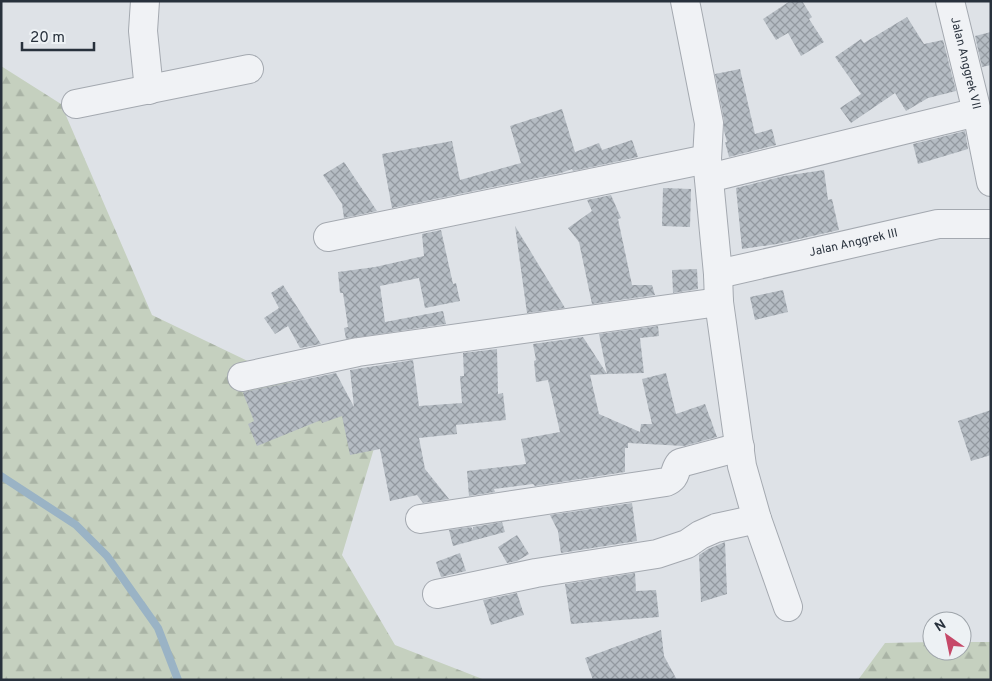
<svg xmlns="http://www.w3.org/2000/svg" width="992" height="681" viewBox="0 0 992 681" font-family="Overpass,sans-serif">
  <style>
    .forest { fill: url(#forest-firs) }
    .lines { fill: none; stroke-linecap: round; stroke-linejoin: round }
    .stream { stroke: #9ab3c5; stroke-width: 8 }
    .building { fill: url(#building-cross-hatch) }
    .minor-casing { stroke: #a4a9b0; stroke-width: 30 }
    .minor { stroke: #f0f2f5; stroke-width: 28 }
    .labels { text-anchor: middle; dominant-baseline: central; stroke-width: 4; stroke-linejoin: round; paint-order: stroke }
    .street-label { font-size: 12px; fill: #28313c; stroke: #edf1f4 }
  </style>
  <defs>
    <pattern id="forest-firs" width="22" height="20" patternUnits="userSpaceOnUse" patternTransform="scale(1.25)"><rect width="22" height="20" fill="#c5d0bf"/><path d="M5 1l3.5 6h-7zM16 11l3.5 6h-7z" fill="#a9b3a5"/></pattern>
    <pattern id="building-cross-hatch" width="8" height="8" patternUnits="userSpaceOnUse" patternTransform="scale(1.25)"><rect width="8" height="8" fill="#b5bcc3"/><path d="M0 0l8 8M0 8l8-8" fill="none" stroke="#9399a0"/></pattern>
  </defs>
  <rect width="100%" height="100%" fill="#dee2e7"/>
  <!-- forest -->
  <g class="forest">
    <path d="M 1,66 L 61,104 L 152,315 L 381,425 L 342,555 L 395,645 L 485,680 L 1,680 Z"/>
    <path d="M 932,642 L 932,651 L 962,651 L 962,642 L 991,642 L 991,680 L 858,680 L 885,643 Z"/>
  </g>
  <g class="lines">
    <!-- stream -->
    <path class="stream" d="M 1,476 L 76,525 L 107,556 L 158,628 L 178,680"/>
  </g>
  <!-- building -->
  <g class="building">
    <path d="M 790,1 L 802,1 L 812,17 L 809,19 L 824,42 L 801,56 L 788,33 L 776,40 L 763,19 Z"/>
    <path d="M 907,17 L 924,44 L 943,40 L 956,91 L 928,98 L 906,111 L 895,93 L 851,123 L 840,108 L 861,94 L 835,57 L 861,39 L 864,43 Z"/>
    <path d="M 991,32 L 991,65 L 982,67 L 975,36 Z"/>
    <path d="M 740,69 L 755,134 L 772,129 L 776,145 L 729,157 L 725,142 L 727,142 L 724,131 L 724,120 L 715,74 Z"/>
    <path d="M 562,109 L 575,152 L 599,143 L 602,150 L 632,140 L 638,157 L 573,171 L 572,169 L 561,173 L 392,208 L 382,154 L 452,141 L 460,180 L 521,163 L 510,126 Z"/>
    <path d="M 965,131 L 968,149 L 918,164 L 913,144 Z"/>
    <path d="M 344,162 L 377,211 L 344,218 L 342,204 L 323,175 Z"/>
    <path d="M 824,170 L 828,200 L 832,199 L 839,230 L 777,244 L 742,249 L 736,188 L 784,176 Z"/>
    <path d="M 663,188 L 691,189 L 690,227 L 662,226 Z"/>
    <path d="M 611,195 L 621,218 L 618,219 L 632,285 L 652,285 L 655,295 L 592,304 L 579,242 L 568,228 L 592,211 L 587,200 Z"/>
    <path d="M 515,226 L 565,308 L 527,313 Z"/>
    <path d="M 441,230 L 453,284 L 456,283 L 460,301 L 425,308 L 419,278 L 380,286 L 385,322 L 443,311 L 446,324 L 346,339 L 344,328 L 348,327 L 343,293 L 340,293 L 338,272 L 375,267 L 424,256 L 422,234 Z"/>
    <path d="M 697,269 L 698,289 L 673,293 L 672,270 Z"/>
    <path d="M 283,285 L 319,341 L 321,344 L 300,348 L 288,326 L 275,334 L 264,318 L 279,308 L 271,293 Z"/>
    <path d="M 783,290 L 788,312 L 755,320 L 750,297 Z"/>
    <path d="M 658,326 L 659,336 L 640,338 L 644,373 L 607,374 L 599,334 Z"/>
    <path d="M 583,337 L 607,374 L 590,375 L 599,414 L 640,432 L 641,424 L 652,424 L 642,379 L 666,373 L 676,414 L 705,404 L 717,437 L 684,446 L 628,443 L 628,448 L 625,448 L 625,472 L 535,486 L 533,484 L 494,489 L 495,492 L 469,496 L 467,471 L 526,464 L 521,439 L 560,432 L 548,380 L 536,382 L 534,361 L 536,360 L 533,344 Z"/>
    <path d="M 497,349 L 498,394 L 503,393 L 506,420 L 456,425 L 457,434 L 419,438 L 425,469 L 449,499 L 423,503 L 417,495 L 390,501 L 380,449 L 350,455 L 342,416 L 322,423 L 321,420 L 257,446 L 248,424 L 254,421 L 243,393 L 244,392 L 336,373 L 354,407 L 350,370 L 413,360 L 419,406 L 462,403 L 460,376 L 464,376 L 463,353 Z"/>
    <path d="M 991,410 L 991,455 L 971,461 L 958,421 Z"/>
    <path d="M 632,503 L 637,541 L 561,553 L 558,531 L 550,515 Z"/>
    <path d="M 502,522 L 505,532 L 453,546 L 449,530 L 471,527 L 473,530 L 473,527 Z"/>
    <path d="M 517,535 L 529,554 L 517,561 L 507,563 L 498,547 Z"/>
    <path d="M 725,542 L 727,594 L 701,602 L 699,555 L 708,549 Z"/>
    <path d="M 460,553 L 466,571 L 441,577 L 436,562 Z"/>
    <path d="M 635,573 L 636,591 L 656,590 L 659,617 L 571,624 L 565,584 Z"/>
    <path d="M 517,593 L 524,615 L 491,625 L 483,600 Z"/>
    <path d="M 661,630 L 664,656 L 677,680 L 593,680 L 585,658 Z"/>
  </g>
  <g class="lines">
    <!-- minor casing -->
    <g class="minor-casing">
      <g id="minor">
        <path d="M 145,1 L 143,31 L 149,90"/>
        <path d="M 685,1 L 709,123 L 707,159 L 718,274 L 719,302 L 742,466 L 757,519 L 788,607"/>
        <path id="s1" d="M 950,1 L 977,112 L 991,182"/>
        <path d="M 76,104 L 249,69"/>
        <path d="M 709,178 L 977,112"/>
        <path d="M 328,237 L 707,159"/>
        <path id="s2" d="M 718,274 L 938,224 L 991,224"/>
        <path d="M 242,377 L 358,352 L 719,302"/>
        <path d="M 420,519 L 666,482 C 678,477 673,471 680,463 L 740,447"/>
        <path d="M 437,594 L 536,573 L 657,554 L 687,544 L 700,535 L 716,528 L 757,519"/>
      </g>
    </g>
    <!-- minor -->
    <use href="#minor" class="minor"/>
  </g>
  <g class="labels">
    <!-- street labels -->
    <g class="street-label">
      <text stroke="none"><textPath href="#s1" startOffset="64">Jalan Anggrek VII</textPath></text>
      <text stroke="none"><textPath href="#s2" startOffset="139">Jalan Anggrek III</textPath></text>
    </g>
  </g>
  <!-- border -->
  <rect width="992" height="681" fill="none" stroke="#28313c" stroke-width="5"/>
  <!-- north arrow -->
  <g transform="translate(947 636) rotate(327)"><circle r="24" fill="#edf1f4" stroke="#9ea4aa"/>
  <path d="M0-4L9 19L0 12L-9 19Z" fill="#c64868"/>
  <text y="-8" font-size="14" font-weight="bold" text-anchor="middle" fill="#28313c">N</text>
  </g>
  <!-- scale -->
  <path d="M22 42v8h72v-8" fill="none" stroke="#28313c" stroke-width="2.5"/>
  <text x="30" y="42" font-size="15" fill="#28313c" stroke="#edf1f4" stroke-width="4" paint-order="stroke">20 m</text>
</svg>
